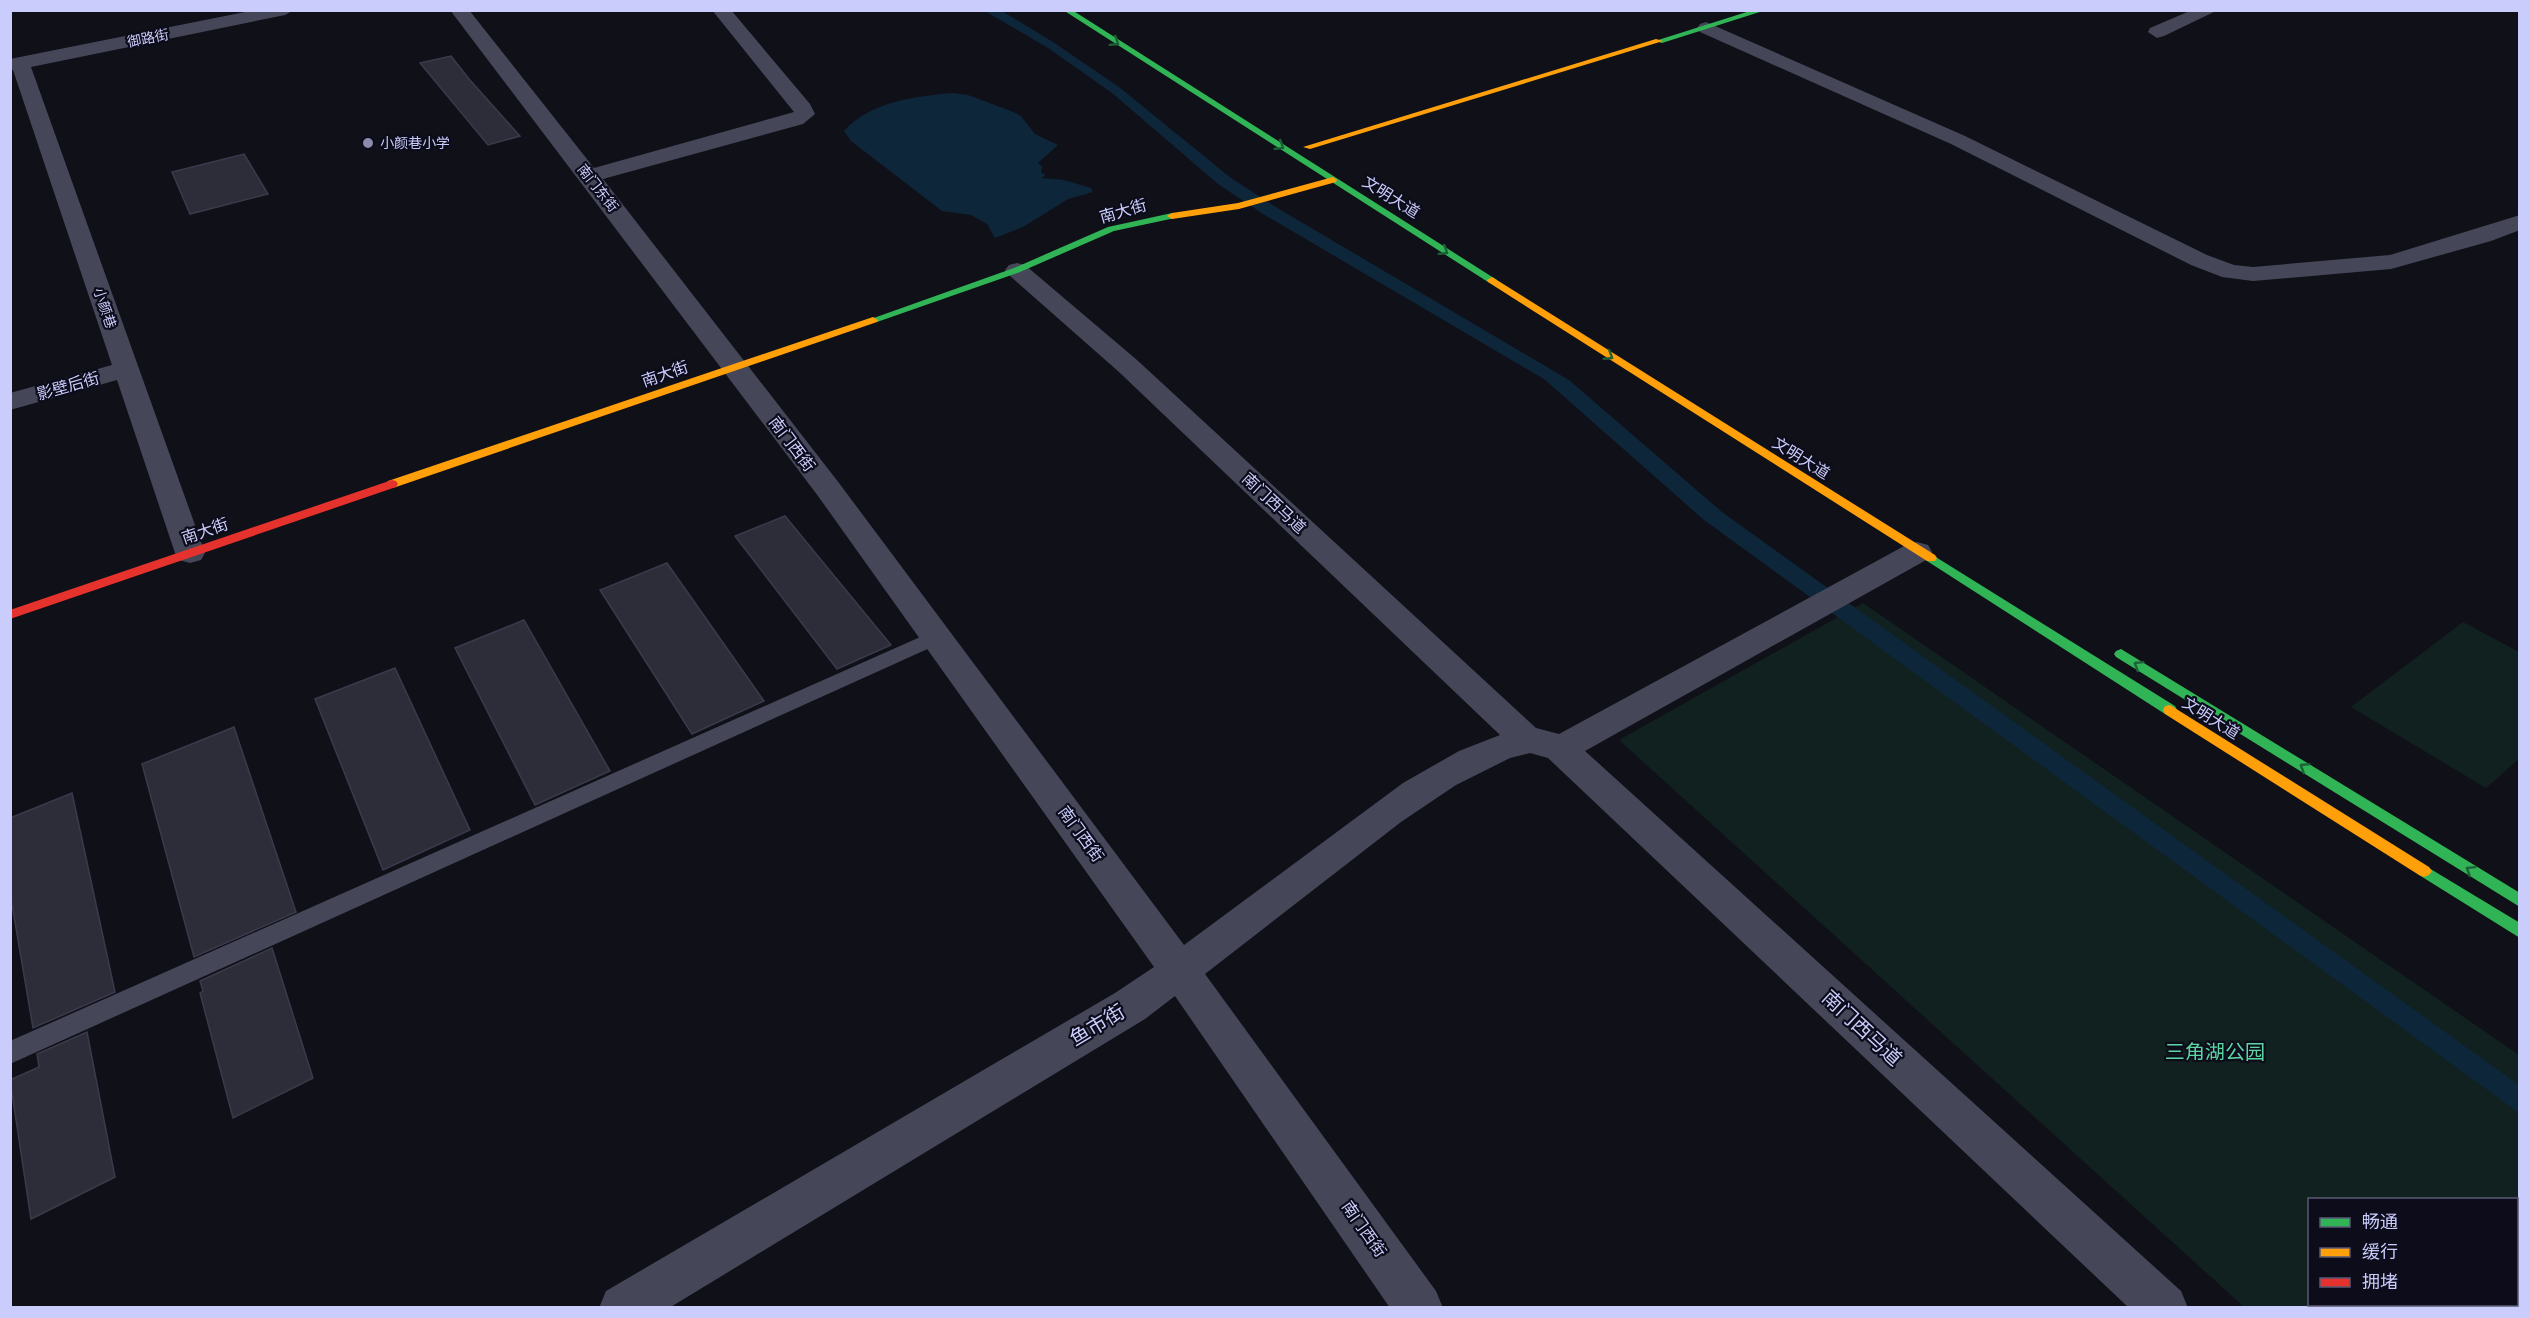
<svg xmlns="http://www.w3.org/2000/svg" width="2530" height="1318" viewBox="0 0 2530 1318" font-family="Helvetica,'Noto Sans SC',sans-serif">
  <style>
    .green { fill: #10211f; fill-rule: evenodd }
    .water { fill: #0e263a }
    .building { fill: #2d2d3a; stroke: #3a3a4c; stroke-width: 1.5 }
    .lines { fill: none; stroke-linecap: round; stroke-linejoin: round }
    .lane { fill: #454758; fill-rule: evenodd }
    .street { fill: #454758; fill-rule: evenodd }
    .fast { fill: #30b455; fill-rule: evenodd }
    .slow { fill: #ff9f0a; fill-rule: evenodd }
    .jam { fill: #e5322d; fill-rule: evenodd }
    .oneway { stroke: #1e6038 }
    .poi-dot { fill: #898aac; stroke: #0c0c1b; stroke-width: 2 }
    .labels { text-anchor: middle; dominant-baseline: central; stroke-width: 4.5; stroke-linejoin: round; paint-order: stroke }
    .far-street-label { font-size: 14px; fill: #caccfb; stroke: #0c0c1b }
    .far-poi-label { font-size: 14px; fill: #caccfb; stroke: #0c0c1b; text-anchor: start }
    .street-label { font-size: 16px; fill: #caccfb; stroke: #0c0c1b }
    .near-street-label { font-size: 20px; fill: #caccfb; stroke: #0c0c1b }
    .near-park-label { font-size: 20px; fill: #5cd5a3; stroke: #0c0c1b }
  </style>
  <rect width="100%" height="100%" fill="#101018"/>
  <!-- green -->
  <g class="green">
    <path d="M 1863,603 L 2519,1055 L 2519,1307 L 2244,1307 L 1619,740 ZM 2310,1200 L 2516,1200 L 2516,1304 L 2310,1304 Z"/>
    <path d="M 2463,622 L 2519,652 L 2519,759 L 2486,788 L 2351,707 Z"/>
  </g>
  <!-- water -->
  <g class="water">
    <path d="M 985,11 L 1002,11 L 1053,42 L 1119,87 L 1231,178 L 1279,209 L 1569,380 L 1722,512 L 2519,1085 L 2519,1113 L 1704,520 L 1544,379 L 1263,214 L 1218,184 L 1112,93 L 1048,48 Z"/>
    <path d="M 953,93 L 968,95 L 1011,111 L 1021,116 L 1035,134 L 1058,145 L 1038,163 L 1042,166 L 1041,172 L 1045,175 L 1042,178 L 1064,180 L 1091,188 L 1093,192 L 1068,199 L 1023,227 L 995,238 L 987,224 L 971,215 L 942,211 L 851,141 L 844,131 C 869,102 916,96 953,93 Z"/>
  </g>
  <!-- building -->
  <g class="building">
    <path d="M 451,56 L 469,79 L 520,136 L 488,145 L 420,63 Z"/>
    <path d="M 244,154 L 268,194 L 190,214 L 172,172 Z"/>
    <path d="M 785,516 L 891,645 L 837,669 L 735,536 Z"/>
    <path d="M 667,563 L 764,701 L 692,734 L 600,590 Z"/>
    <path d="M 524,620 L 610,771 L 535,805 L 455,648 Z"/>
    <path d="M 395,668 L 470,830 L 383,870 L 315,699 Z"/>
    <path d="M 234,727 L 296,912 L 194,957 L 142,764 Z"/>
    <path d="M 72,793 L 115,992 L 33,1028 L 10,893 L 10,818 Z"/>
    <path d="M 272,948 L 313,1078 L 233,1118 L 200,993 L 203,991 L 200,981 Z"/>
    <path d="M 87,1032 L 115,1177 L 31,1219 L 10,1080 L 39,1067 L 37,1054 Z"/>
  </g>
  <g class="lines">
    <!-- lane -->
    <path class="lane" d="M 936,630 L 943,632 L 946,637 L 943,642 L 10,1064 L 10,1041 Z"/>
    <!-- street -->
    <g class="street">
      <path d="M 255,10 L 294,10 L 285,15 L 31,67 L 205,553 L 201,560 L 190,563 L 179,560 L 175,553 L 117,380 L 10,410 L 10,393 L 112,365 L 13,70 L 10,71 L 10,59 Z"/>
      <path d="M 450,10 L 469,10 L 594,168 L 794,112 L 712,10 L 731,10 L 810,104 L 815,114 L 803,124 L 603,179 L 839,483 L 1184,945 L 1403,783 L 1459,751 L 1500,735 L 1119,372 L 1009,275 L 1005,270 L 1009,265 L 1017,263 L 1025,265 L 1137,360 L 1536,728 L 1559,734 L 1906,545 L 1917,542 L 1928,545 L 1932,552 L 1928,559 L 1585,751 L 2181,1291 L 2188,1308 L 2129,1308 L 1548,758 L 1530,753 L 1510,758 L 1456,785 L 1401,822 L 1205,974 L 1436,1291 L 1443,1308 L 1390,1308 L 1175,996 L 1145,1019 L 669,1308 L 599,1308 L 606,1291 L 1115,993 L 1154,967 L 818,496 Z"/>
      <path d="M 2192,10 L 2218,10 L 2164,36 L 2157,38 L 2148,32 L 2150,28 Z"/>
      <path d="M 1706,22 L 1965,136 L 2207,255 L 2234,265 L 2253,267 L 2390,255 L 2520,215 L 2520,230 L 2491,241 L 2391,269 L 2253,281 L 2222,277 L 2191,265 L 1951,144 L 1700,32 L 1697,28 L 1700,24 Z"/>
    </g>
    <!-- fast -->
    <g class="fast">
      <path d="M 1063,10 L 1072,10 L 1497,280 L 1492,283 L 1488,282 Z"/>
      <path d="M 1753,10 L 1766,10 L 1662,43 L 1655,41 Z"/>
      <path d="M 1172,213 L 1177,216 L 1175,218 L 1114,231 L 1020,272 L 877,322 L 869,322 L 868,320 L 1014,268 L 1108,227 Z"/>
      <path d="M 1931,554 L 2175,706 L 2177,710 L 2175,714 L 2165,714 L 1927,561 L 1925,558 L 1927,555 Z"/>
      <path d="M 2121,649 L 2520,893 L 2520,907 L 2116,657 L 2114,654 L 2116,651 Z"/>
      <path d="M 2424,865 L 2520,923 L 2520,938 L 2419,875 L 2416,871 L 2419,867 Z"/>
    </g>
    <!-- slow -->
    <g class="slow">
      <path d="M 1656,39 L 1663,41 L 1310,149 L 1303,147 Z"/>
      <path d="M 1333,177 L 1337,180 L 1336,182 L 1239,209 L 1172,219 L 1167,216 L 1172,213 L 1238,203 Z"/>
      <path d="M 1492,277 L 1935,555 L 1937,558 L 1935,561 L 1927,561 L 1488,282 L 1487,280 Z"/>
      <path d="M 873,317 L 878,320 L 877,322 L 396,487 L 392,488 L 386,484 L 388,481 Z"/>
      <path d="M 2170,705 L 2429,867 L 2432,871 L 2429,875 L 2424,877 L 2419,875 L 2165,714 L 2163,710 L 2165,706 Z"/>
    </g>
    <!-- jam -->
    <path class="jam" d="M 392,480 L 396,481 L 398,484 L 396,487 L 10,619 L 10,610 Z"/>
  </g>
  <!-- one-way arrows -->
  <defs><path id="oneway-chevron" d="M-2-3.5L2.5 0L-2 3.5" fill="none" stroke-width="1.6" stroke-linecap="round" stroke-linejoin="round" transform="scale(1.5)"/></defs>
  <g class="oneway">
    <use href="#oneway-chevron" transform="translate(1115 42) rotate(32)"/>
    <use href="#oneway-chevron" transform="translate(1280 146) rotate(32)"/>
    <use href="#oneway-chevron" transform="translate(1444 251) rotate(32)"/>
    <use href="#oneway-chevron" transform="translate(1609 356) rotate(32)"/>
    <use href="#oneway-chevron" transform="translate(2138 665) rotate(-148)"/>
    <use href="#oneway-chevron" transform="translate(2304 767) rotate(-148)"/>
    <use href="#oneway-chevron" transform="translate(2470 870) rotate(-148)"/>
  </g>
  <!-- markers -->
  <circle class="poi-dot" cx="368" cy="143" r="6"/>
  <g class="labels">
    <!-- far-street labels -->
    <g class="far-street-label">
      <text transform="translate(148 38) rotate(-11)">御路街</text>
      <text transform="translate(598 188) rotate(52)">南门东街</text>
      <text transform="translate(105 308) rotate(71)">小颜巷</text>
    </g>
    <!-- far-poi labels -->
    <g class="far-poi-label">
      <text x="380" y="143">小颜巷小学</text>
    </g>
    <!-- street labels -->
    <g class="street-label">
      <text transform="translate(1391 197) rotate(32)">文明大道</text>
      <text transform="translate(1123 211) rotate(-16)">南大街</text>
      <text transform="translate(665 374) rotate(-19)">南大街</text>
      <text transform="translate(68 386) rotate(-16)">影壁后街</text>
      <text transform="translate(792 444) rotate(53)">南门西街</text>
      <text transform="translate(1801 458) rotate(32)">文明大道</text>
      <text transform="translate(1274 503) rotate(43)">南门西马道</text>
      <text transform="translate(205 531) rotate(-19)">南大街</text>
      <text transform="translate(2211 718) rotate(32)">文明大道</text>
      <text transform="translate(1081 834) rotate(54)">南门西街</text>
      <text transform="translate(1364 1229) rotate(55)">南门西街</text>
    </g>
    <!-- near-street labels -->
    <g class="near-street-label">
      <text transform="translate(1097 1025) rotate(-31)">鱼市街</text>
      <text transform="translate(1862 1028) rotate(43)">南门西马道</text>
    </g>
    <!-- near-park labels -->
    <g class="near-park-label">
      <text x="2215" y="1052">三角湖公园</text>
    </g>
  </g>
  <!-- border -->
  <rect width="2530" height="1318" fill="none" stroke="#caccfb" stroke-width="24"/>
  <!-- legend -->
  <rect x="2308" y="1198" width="210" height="108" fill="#0c0c1b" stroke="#585975" stroke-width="1.5"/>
  <rect x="2320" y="1218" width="30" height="9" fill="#30b455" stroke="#585975" stroke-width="1.5"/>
  <text x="2362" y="1228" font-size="18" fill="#caccfb">畅通</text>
  <rect x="2320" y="1248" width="30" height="9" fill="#ff9f0a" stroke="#585975" stroke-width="1.5"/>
  <text x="2362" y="1258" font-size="18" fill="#caccfb">缓行</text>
  <rect x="2320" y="1278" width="30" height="9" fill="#e5322d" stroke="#585975" stroke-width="1.5"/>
  <text x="2362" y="1288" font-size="18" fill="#caccfb">拥堵</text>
</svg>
